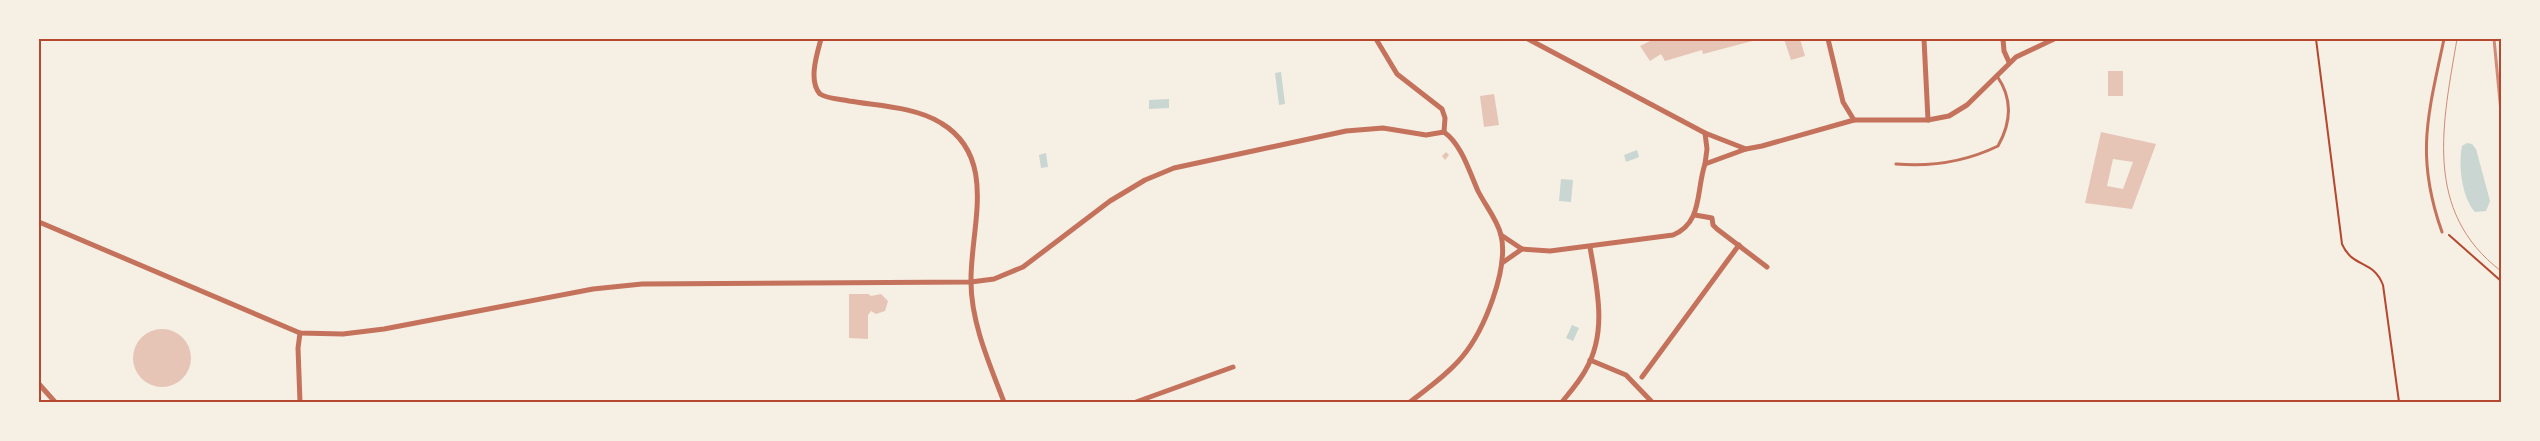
<svg xmlns="http://www.w3.org/2000/svg" width="2540" height="441" viewBox="0 0 2540 441" font-family="Cabin,sans-serif">
  <style>
    .water { fill: #c9d6d2 }
    .building { fill: #e6c5b7; fill-rule: evenodd }
    .lines { fill: none; stroke-linecap: round; stroke-linejoin: round }
    .path { stroke: #b5482f; stroke-width: 2 }
    .service { stroke: #c5725c; stroke-width: 3 }
    .minor { stroke: #c5725c; stroke-width: 5 }
    .tram { stroke: #cf8b77; stroke-width: 1 }
    .rail { stroke: #cf8b77; stroke-width: 3 }
    .neatline { fill: none; stroke: #b5482f; stroke-width: 2 }
  </style>
  <rect width="100%" height="100%" fill="#f6efe4"/>
  <!-- water -->
  <g class="water">
    <path d="M 1281,72 L 1285,104 L 1279,105 L 1275,73 Z"/>
    <path d="M 1169,99 L 1169,108 L 1149,109 L 1149,100 Z"/>
    <path d="M 2467,143 L 2472,144 L 2476,149 L 2490,201 L 2486,211 L 2475,212 C 2462,198 2458,165 2462,146 Z"/>
    <path d="M 1637,150 L 1639,157 L 1626,162 L 1624,155 Z"/>
    <path d="M 1046,153 L 1048,167 L 1041,168 L 1039,155 Z"/>
    <path d="M 1561,179 L 1573,180 L 1571,202 L 1559,201 Z"/>
    <path d="M 1572,325 L 1579,328 L 1573,341 L 1566,338 Z"/>
  </g>
  <!-- building -->
  <g class="building">
    <path d="M 1654,39 L 1760,39 L 1703,54 L 1702,50 L 1665,61 L 1661,54 L 1650,61 L 1640,46 Z"/>
    <path d="M 1784,39 L 1800,39 L 1805,56 L 1791,60 Z"/>
    <rect x="2108" y="71" width="15" height="25"/>
    <path d="M 1494,94 L 1499,125 L 1484,127 L 1480,96 Z"/>
    <path d="M 2101,132 L 2156,144 L 2132,209 L 2085,203 ZM 2113,159 L 2133,162 L 2123,189 L 2107,186 Z"/>
    <path d="M 1446,152 L 1449,155 L 1445,160 L 1442,156 Z"/>
    <path d="M 849,294 L 868,294 L 871,296 L 881,294 L 888,301 L 885,311 L 876,314 L 871,311 L 868,315 L 868,339 L 849,338 Z"/>
    <circle cx="162" cy="358" r="29"/>
  </g>
  <g class="lines">
    <!-- path -->
    <g class="path">
      <path d="M 2316,39 L 2342,244 C 2353,269 2373,259 2383,285 L 2399,402"/>
      <path d="M 2449,235 L 2501,281"/>
    </g>
    <!-- service -->
    <g class="service">
      <path d="M 1896,164 C 1932,167 1965,162 1998,146 C 2011,123 2013,99 1997,76"/>
      <path d="M 2442,232 C 2415,156 2428,115 2444,39"/>
    </g>
    <!-- minor -->
    <g class="minor">
      <path d="M 821,39 C 817,54 808,81 820,94 C 828,99 840,99 849,101 C 879,106 916,107 941,123 C 999,158 970,228 971,282 C 971,323 990,365 1004,402"/>
      <path d="M 1376,39 L 1397,74 L 1442,109 L 1445,118 L 1444,132"/>
      <path d="M 1528,39 L 1705,133 L 1746,149 L 1762,146 L 1854,120 L 1928,120 L 1949,116 L 1967,105 L 2016,57 L 2054,39"/>
      <path d="M 1828,39 L 1843,102 L 1854,120"/>
      <path d="M 1924,39 L 1928,120"/>
      <path d="M 2003,39 L 2004,51 L 2009,62"/>
      <path d="M 1705,164 L 1707,149 L 1705,133"/>
      <path d="M 1695,215 L 1712,218 L 1713,225 L 1717,229 L 1767,267"/>
      <path d="M 39,222 L 300,333 L 343,334 L 384,329 L 593,289 L 642,284 L 971,282 L 994,279 L 1023,267 L 1110,201 L 1145,180 L 1174,168 L 1346,131 L 1383,128 L 1426,135 L 1444,132"/>
      <path d="M 1501,235 L 1522,249 L 1550,251 L 1673,235 C 1703,223 1696,190 1705,164 L 1746,149"/>
      <path d="M 1502,263 L 1522,249"/>
      <path d="M 300,333 L 298,348 L 300,402"/>
      <path d="M 1590,360 L 1626,375 L 1652,402"/>
      <path d="M 1642,377 L 1739,245"/>
      <path d="M 39,384 L 55,402"/>
      <path d="M 1136,402 L 1233,367"/>
      <path d="M 1410,402 C 1428,388 1448,374 1462,357 C 1484,331 1509,269 1501,235 C 1497,219 1485,205 1478,191 C 1469,171 1462,145 1444,132"/>
      <path d="M 1562,402 C 1570,392 1579,382 1585,371 C 1608,333 1597,288 1590,247"/>
    </g>
    <!-- tram -->
    <path class="tram" d="M 2457,39 C 2443,122 2422,211 2501,271"/>
    <!-- rail -->
    <path class="rail" d="M 2494,39 L 2501,112"/>
  </g>
  <!-- border -->
  <rect width="2540" height="441" fill="none" stroke="#f6efe4" stroke-width="80"/>
  <rect x="40" y="40" width="2460" height="361" class="neatline"/>
</svg>
